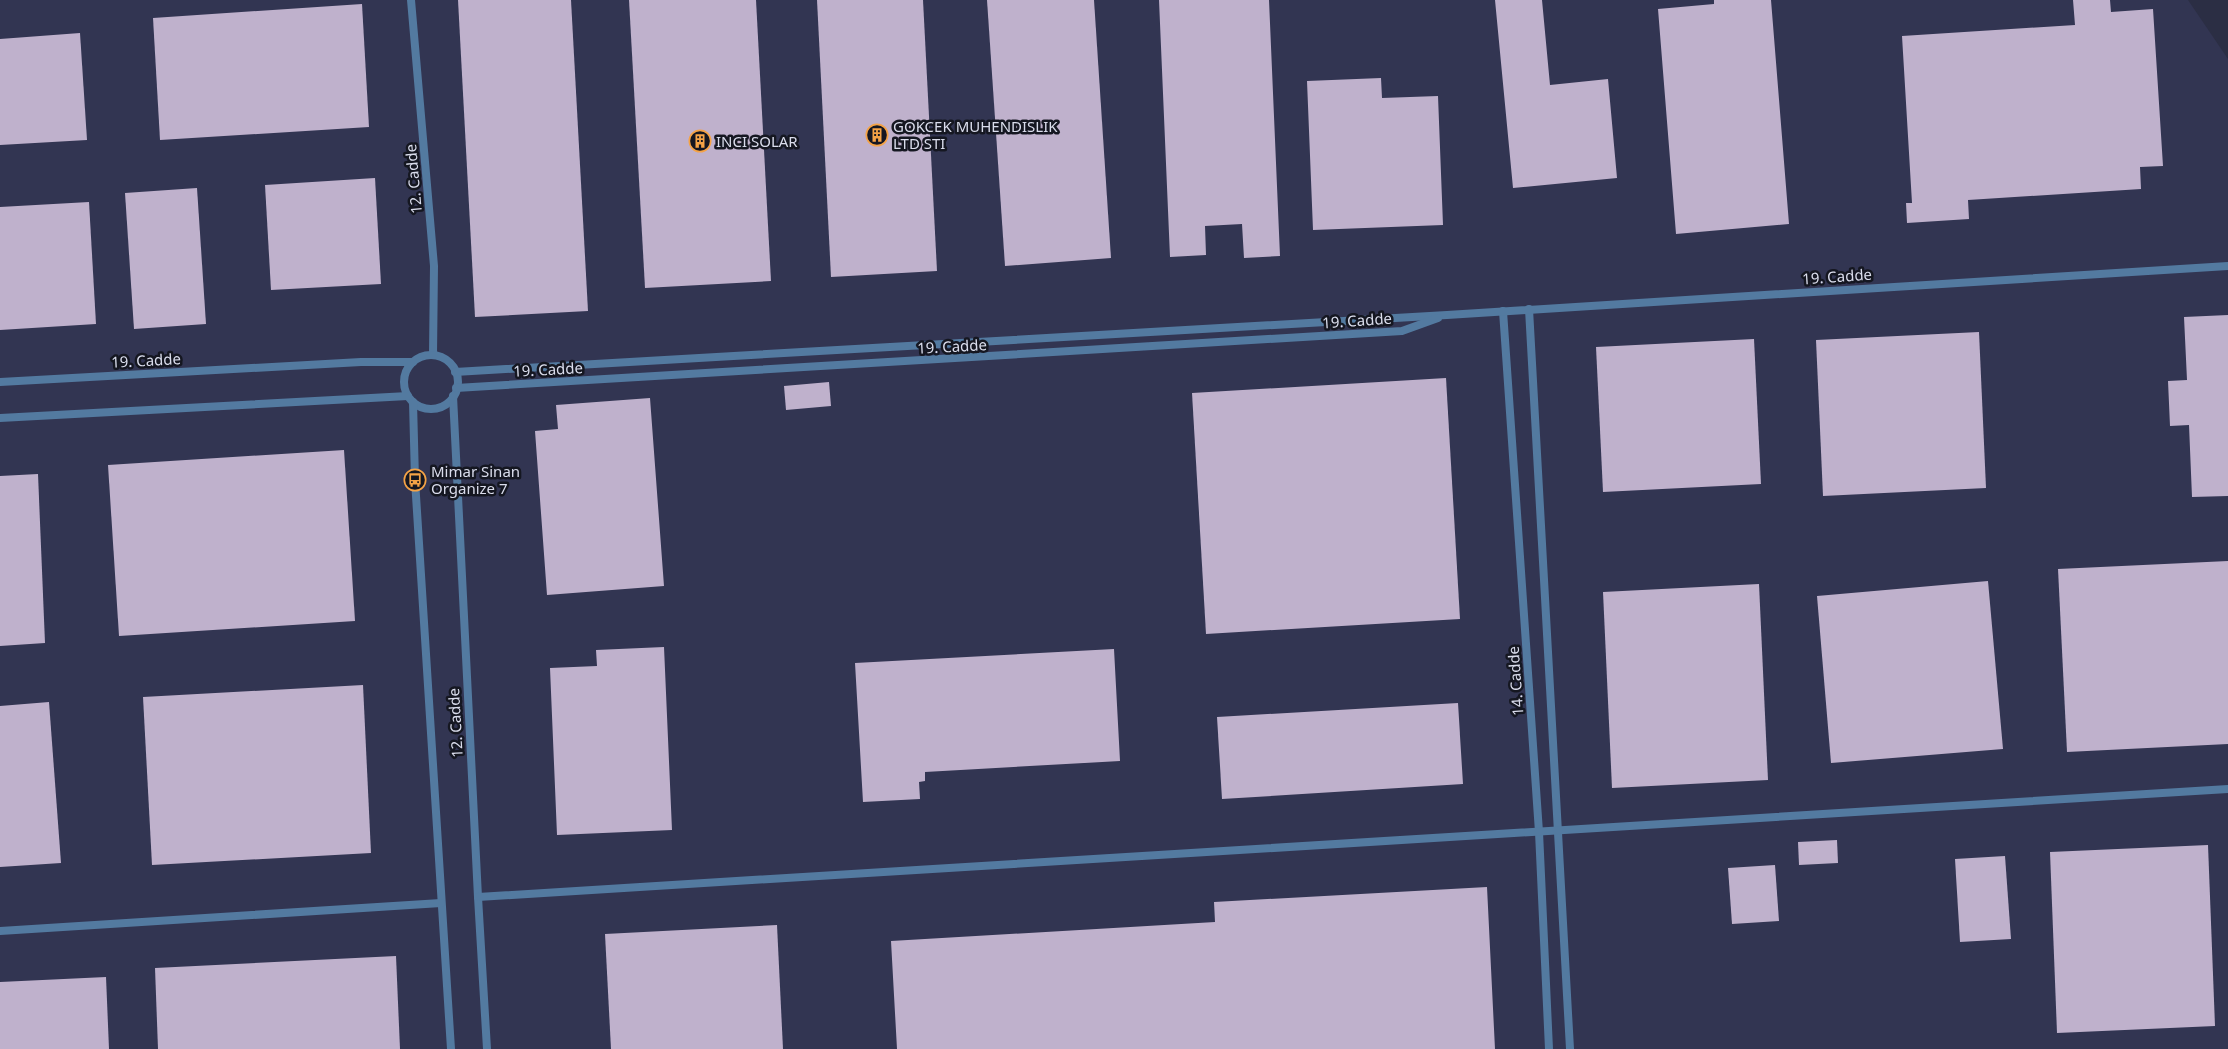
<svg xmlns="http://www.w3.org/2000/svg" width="2228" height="1049" viewBox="0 0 2228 1049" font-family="'Noto Sans',sans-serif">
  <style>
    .built { fill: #323552 }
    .building { fill: #bfb1cc }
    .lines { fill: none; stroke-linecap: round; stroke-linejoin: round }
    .service { stroke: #537aa0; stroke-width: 8 }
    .labels { text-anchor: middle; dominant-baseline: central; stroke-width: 5; stroke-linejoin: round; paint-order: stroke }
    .poi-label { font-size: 15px; fill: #daddec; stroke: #151721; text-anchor: start }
    .street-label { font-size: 15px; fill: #daddec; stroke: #151721 }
  </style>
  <rect width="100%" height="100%" fill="#2b2e44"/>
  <!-- built -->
  <path class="built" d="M 0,0 L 2188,0 L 2228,59 L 2228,1049 L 0,1049 Z"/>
  <!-- building -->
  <g class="building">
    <path d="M 458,0 L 571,0 L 588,311 L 475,317 Z"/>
    <path d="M 629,0 L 756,0 L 771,281 L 645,288 Z"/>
    <path d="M 817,0 L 923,0 L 937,271 L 831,277 Z"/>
    <path d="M 987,0 L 1094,0 L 1111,258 L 1005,266 Z"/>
    <path d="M 1159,0 L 1269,0 L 1280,256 L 1244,258 L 1242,224 L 1205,226 L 1206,255 L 1170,257 Z"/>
    <path d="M 1495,0 L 1542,0 L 1550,85 L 1608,79 L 1617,178 L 1513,188 Z"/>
    <path d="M 1714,0 L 1771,0 L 1789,224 L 1676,234 L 1658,9 L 1714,4 Z"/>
    <path d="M 2073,0 L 2110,0 L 2111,12 L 2153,9 L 2163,166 L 2140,167 L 2141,189 L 1968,200 L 1969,219 L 1907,223 L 1906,203 L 1912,203 L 1902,36 L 2075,25 Z"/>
    <path d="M 362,4 L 369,127 L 160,140 L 153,18 Z"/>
    <path d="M 80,33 L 87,140 L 0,145 L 0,39 Z"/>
    <path d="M 1381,78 L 1382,98 L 1438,96 L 1443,225 L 1313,230 L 1307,81 Z"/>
    <path d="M 375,178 L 381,284 L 271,290 L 265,185 Z"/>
    <path d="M 197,188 L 206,324 L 134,329 L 125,193 Z"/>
    <path d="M 89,202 L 96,324 L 0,330 L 0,207 Z"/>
    <path d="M 2228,315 L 2228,496 L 2192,497 L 2189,425 L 2170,426 L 2168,381 L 2187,380 L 2184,317 Z"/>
    <path d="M 1979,332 L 1986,488 L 1823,496 L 1816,340 Z"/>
    <path d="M 1754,339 L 1761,484 L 1603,492 L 1596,347 Z"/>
    <path d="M 1446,378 L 1460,619 L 1206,634 L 1192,393 Z"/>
    <path d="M 829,382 L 831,406 L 786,410 L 784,386 Z"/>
    <path d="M 650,398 L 664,586 L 547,595 L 535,431 L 558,429 L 556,405 Z"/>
    <path d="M 344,450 L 355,621 L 119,636 L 108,465 Z"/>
    <path d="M 38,474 L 45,643 L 0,646 L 0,476 Z"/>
    <path d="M 2228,561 L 2228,744 L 2067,752 L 2058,569 Z"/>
    <path d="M 1988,581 L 2003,749 L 1831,763 L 1817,596 Z"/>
    <path d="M 1759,584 L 1768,780 L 1612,788 L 1603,592 Z"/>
    <path d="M 664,647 L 672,830 L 557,835 L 550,668 L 597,666 L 596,650 Z"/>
    <path d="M 1114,649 L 1120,761 L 925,772 L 925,781 L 919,782 L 920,799 L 863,802 L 855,663 Z"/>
    <path d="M 363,685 L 371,853 L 152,865 L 143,697 Z"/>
    <path d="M 49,702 L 61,863 L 0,867 L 0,706 Z"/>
    <path d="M 1458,703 L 1463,784 L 1222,799 L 1217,717 Z"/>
    <path d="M 1837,840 L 1838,863 L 1799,865 L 1798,842 Z"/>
    <path d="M 2208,845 L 2215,1026 L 2057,1033 L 2050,852 Z"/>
    <path d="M 2005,856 L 2011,939 L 1960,942 L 1955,859 Z"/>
    <path d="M 1775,865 L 1779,921 L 1732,924 L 1728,868 Z"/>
    <path d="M 1487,887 L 1495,1049 L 897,1049 L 891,941 L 1215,922 L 1214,902 Z"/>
    <path d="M 777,925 L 783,1049 L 611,1049 L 605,934 Z"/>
    <path d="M 396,956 L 400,1049 L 158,1049 L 155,968 Z"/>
    <path d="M 106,977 L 109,1049 L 0,1049 L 0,982 Z"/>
  </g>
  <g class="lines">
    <!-- service -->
    <g class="service">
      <path d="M 411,0 L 434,266 L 433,355"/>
      <path d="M 1529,309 L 1570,1049"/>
      <path d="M 1503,311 L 1539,832 L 1549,1049"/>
      <circle cx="431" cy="382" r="27"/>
      <path d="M 455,372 L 1447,315 L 2228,266"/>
      <path d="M 0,382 L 361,362 L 413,362"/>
      <path d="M 456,388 L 1402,331 L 1438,318"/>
      <path d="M 453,396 L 478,897 L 487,1049"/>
      <path d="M 413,402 L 415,480 L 451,1049"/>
      <path d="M 0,418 L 408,396"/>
      <path d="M 478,897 L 2228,789"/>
      <path d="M 0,931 L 441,903"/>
    </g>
  </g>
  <!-- icons -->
  <defs>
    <g id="building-ring" transform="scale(1.125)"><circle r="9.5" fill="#151721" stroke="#f5a346" stroke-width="1.5"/><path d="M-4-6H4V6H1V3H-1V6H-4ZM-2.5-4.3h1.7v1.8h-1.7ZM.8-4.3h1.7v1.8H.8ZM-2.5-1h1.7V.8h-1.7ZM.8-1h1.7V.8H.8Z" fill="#f5a346"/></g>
    <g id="bus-ring" transform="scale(1.125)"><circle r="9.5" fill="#151721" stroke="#f5a346" stroke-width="1.5"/><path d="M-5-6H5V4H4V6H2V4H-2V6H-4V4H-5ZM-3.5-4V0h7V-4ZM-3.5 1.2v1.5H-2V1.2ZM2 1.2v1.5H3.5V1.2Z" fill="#f5a346"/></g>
  </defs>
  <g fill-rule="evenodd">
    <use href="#building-ring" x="877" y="135"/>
    <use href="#building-ring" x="700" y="141"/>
    <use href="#bus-ring" x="415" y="480"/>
  </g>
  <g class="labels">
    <!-- poi labels -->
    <g class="poi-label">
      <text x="893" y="126">GOKCEK MUHENDISLIK<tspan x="893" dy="17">LTD STI</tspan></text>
      <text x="716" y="141">INCI SOLAR</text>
      <text x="431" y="471">Mimar Sinan<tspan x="431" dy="17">Organize 7</tspan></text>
    </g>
    <!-- street labels -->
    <g class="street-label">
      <text transform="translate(413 179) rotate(-95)">12. Cadde</text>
      <text transform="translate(1837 276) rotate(-4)">19. Cadde</text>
      <text transform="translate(1357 320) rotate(-4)">19. Cadde</text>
      <text transform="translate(952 346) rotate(-3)">19. Cadde</text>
      <text transform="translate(146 360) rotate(-3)">19. Cadde</text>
      <text transform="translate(548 369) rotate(-3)">19. Cadde</text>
      <text transform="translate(1515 681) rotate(-94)">14. Cadde</text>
      <text transform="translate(455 723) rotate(-93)">12. Cadde</text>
    </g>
  </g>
</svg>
